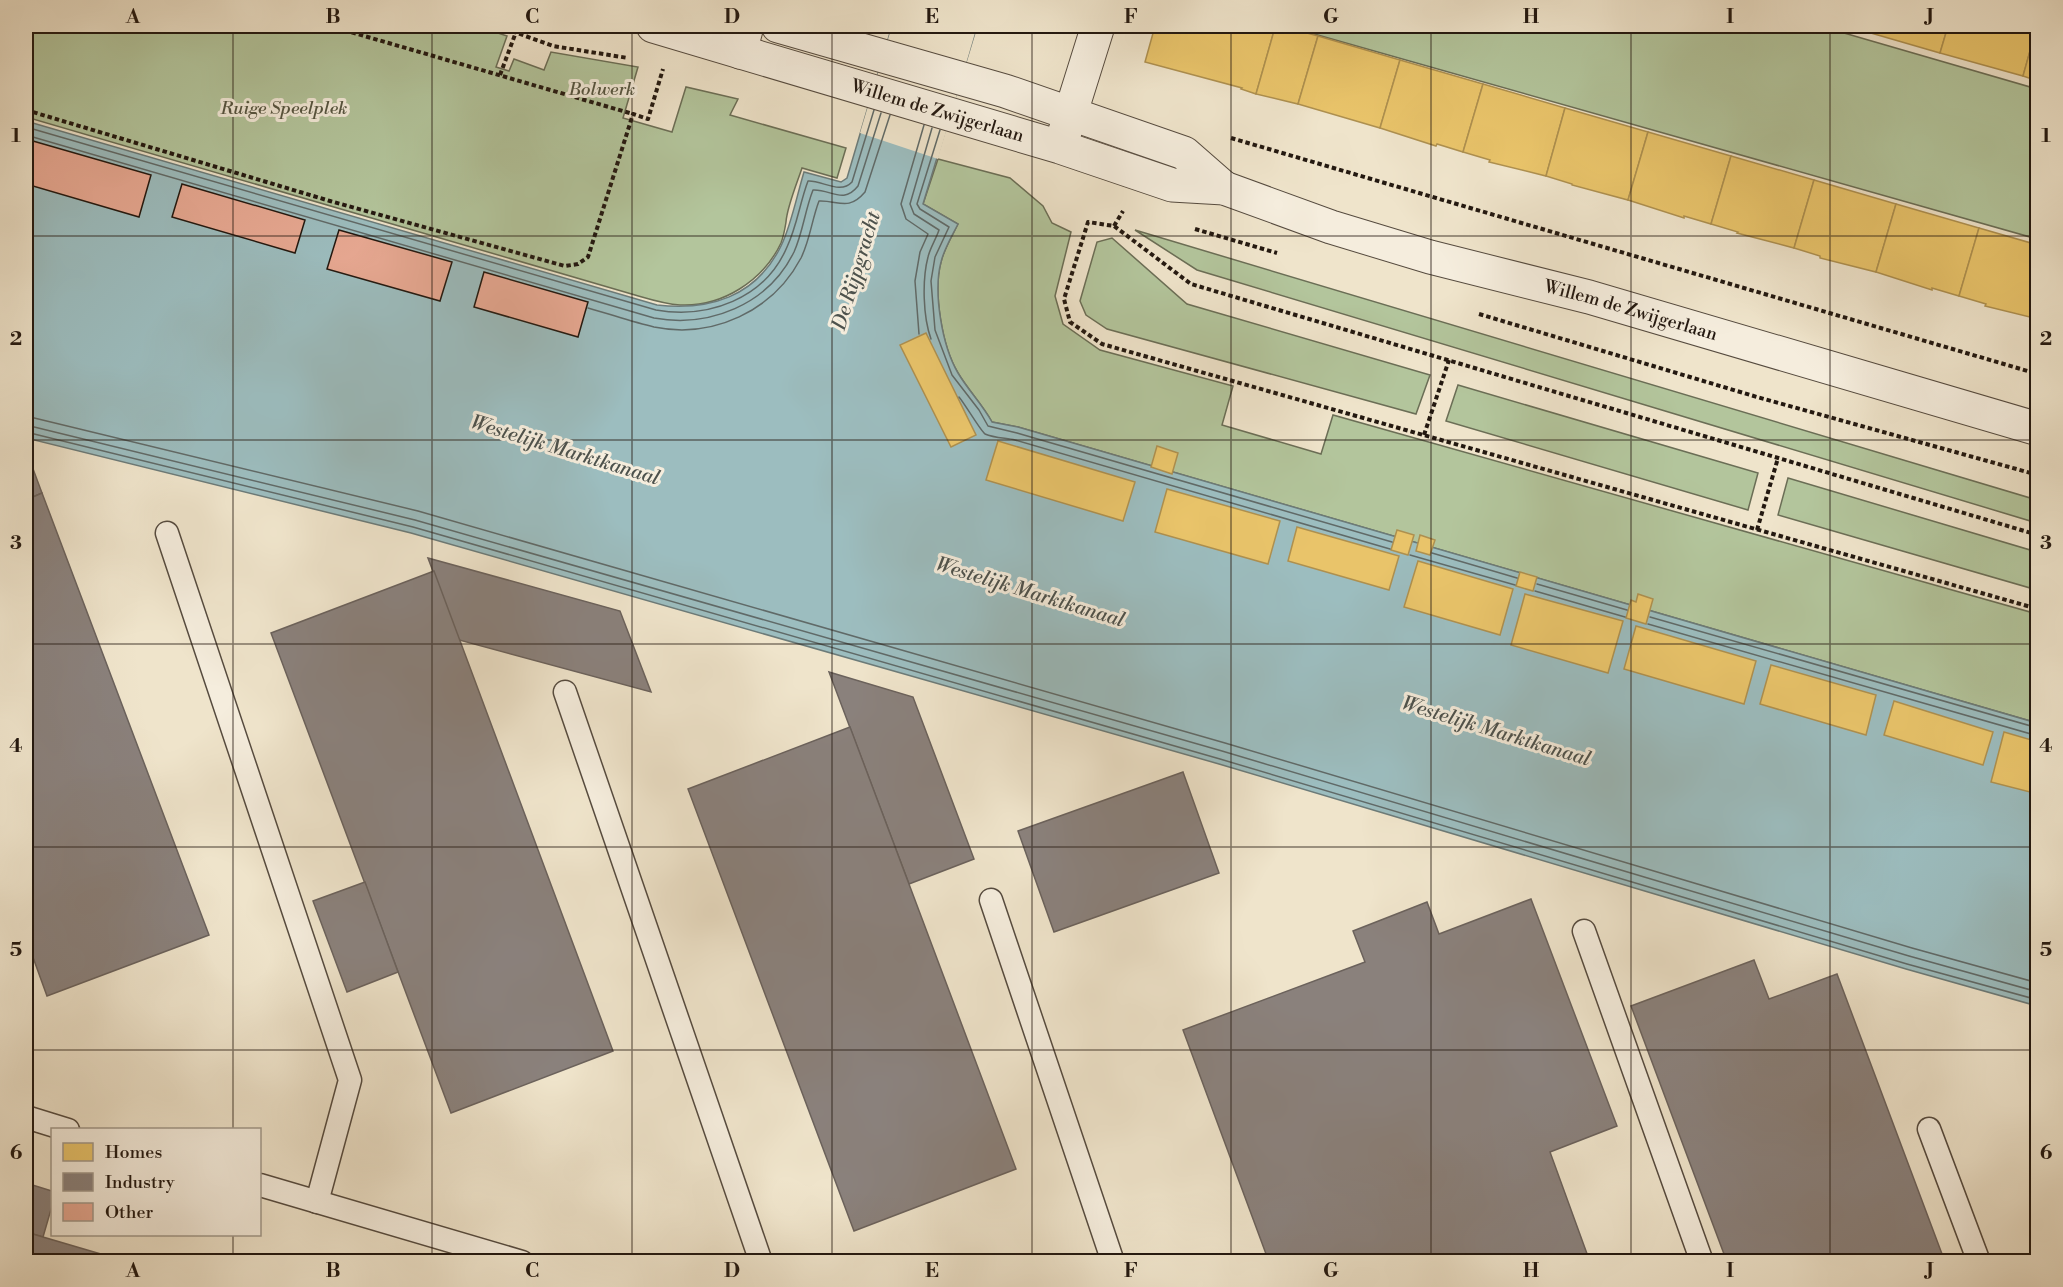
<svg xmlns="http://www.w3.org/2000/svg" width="2063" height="1287" viewBox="0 0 2063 1287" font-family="'Libre Bodoni',serif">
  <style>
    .green { fill: #b3c59c; stroke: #6b6e56; stroke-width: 1.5 }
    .water { fill: #9cbdbf; stroke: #6c7b79; stroke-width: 1.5 }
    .pier { fill: #efe4cb }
    .homes { fill: #e9c46a; stroke: #ae904f; stroke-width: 1.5 }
    .industry { fill: #8a817c; stroke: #6b625c; stroke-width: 1.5 }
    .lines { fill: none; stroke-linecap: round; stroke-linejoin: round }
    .shore { stroke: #606a68; stroke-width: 1.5 }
    .building { fill: #e7a892; stroke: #231810; stroke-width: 1.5 }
    .service-casing { stroke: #564b3f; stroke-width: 25 }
    .minor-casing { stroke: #564b3f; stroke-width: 35 }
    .tertiary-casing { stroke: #564b3f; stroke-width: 35 }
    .path { stroke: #231810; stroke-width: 4; stroke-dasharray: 4.5 3; stroke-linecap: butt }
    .service { stroke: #f5eddd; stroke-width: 22 }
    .minor { stroke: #f5eddd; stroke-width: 33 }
    .tertiary { stroke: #f5eddd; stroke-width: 33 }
    .grid { fill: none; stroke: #231810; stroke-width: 1.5; stroke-opacity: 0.55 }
    .labels { text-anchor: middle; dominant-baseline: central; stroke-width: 6; stroke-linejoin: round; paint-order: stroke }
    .park-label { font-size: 18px; font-style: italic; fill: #555541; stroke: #f5eddd }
    .street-label { font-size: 18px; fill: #231810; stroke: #f5eddd }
    .water-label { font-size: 20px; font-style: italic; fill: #4d524d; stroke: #f5eddd }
    .neatline { fill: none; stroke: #231810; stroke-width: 2 }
    .grid-label { font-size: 20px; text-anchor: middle; font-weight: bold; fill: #231810 }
  </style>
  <rect width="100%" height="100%" fill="#efe4cb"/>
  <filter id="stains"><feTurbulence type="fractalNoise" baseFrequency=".00333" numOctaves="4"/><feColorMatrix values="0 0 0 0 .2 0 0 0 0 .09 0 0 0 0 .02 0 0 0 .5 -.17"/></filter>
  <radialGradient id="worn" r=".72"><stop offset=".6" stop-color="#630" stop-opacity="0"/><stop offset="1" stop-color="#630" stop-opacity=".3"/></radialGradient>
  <!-- green -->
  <g class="green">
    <path d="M 26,26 L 477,26 L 507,36 L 496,67 L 509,71 L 514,59 L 544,70 L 551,52 L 638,67 L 623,118 L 672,132 L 686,87 L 738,99 L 730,115 L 846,148 L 837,178 L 802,168 C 797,183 787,207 786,222 C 785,228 784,235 781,243 C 763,281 722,307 680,305 C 664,304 649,299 635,295 L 26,117 Z"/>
    <path d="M 1286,26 L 1820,26 L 2037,89 L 2037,239 Z"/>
    <path d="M 938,159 L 1010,178 L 1043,206 L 1052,223 L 1071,232 L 1055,296 L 1063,324 L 1100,350 L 1233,386 L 1222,425 L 1321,454 L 1333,415 L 2037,614 L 2037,723 L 1018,427 L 992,422 C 982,404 968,390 958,373 C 942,346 933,292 941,262 C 944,249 952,236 958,224 L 923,204 Z"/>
    <path d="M 1135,230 L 2037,500 L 2037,523 L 1197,270 Z"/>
    <path d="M 1112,238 L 1187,304 L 1430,375 L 1416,414 L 1107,329 L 1086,315 L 1080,301 L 1097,242 Z"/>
    <path d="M 1458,385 L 1758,473 L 1748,510 L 1446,421 Z"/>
    <path d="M 1788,478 L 2037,552 L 2037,590 L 1778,515 Z"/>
  </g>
  <!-- water -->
  <path class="water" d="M 892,26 L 977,26 L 923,204 L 958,224 C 952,236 944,249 941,262 C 933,292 942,346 958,373 C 968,390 982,404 992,422 L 1018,427 L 2037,723 L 2037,1006 L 1906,969 L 1219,764 L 411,533 L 26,438 L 26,121 L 657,305 C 709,311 756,297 781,246 C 791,226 797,195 804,172 L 841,182 L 847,178 Z"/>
  <!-- pier -->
  <path class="pier" d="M 892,26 L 977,26 L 938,159 L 860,133 Z"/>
  <!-- homes -->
  <g class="homes">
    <path d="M 1155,26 L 1257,26 L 1274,31 L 1256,94 L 1241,89 L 1242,88 L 1145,62 Z"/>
    <path d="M 1274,26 L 1282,26 L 1318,36 L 1298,104 L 1256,94 L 1274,31 L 1272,30 Z"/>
    <path d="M 1858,26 L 1948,26 L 1940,53 L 1857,29 Z"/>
    <path d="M 1948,26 L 2037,26 L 2023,76 L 1940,53 Z"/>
    <path d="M 2037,26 L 2038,26 L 2038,81 L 2023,76 Z"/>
    <path d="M 1318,36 L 1400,60 L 1380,128 L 1298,104 Z"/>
    <path d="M 1400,60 L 1483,84 L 1463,152 L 1437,144 L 1436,146 L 1380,128 Z"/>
    <path d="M 1483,84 L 1565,108 L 1546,176 L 1489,162 L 1490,160 L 1463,152 Z"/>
    <path d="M 1565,108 L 1648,132 L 1628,200 L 1572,185 L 1572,184 L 1546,176 Z"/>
    <path d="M 1648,132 L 1731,156 L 1711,224 L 1684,216 L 1684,218 L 1628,200 Z"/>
    <path d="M 1731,156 L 1814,180 L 1794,248 L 1737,233 L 1738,232 L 1711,224 Z"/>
    <path d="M 1814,180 L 1896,204 L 1876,272 L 1820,258 L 1820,256 L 1794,248 Z"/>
    <path d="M 1896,204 L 1979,228 L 1959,296 L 1932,288 L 1932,290 L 1876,272 Z"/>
    <path d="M 1979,228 L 2038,245 L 2038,319 L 1985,306 L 1986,304 L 1959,296 Z"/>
    <path d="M 926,333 L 976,435 L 951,447 L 900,345 Z"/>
    <path d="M 998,441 L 1135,482 L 1123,521 L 986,480 Z"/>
    <path d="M 1157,446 L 1178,453 L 1172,474 L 1151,467 Z"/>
    <path d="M 1167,489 L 1280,521 L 1268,564 L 1155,532 Z"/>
    <path d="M 1297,527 L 1399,556 L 1389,590 L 1288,561 Z"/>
    <path d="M 1397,530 L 1414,535 L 1408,555 L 1391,550 Z"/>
    <path d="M 1420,535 L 1435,540 L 1430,555 L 1416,551 Z"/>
    <path d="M 1418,561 L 1513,589 L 1500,635 L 1404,607 Z"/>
    <path d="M 1520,572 L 1537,577 L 1533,591 L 1516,586 Z"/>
    <path d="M 1525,594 L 1623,621 L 1608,673 L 1511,645 Z"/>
    <path d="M 1638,594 L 1653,599 L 1646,624 L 1626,618 L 1631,600 L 1636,602 Z"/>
    <path d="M 1636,626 L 1756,661 L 1744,704 L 1624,669 Z"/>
    <path d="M 1771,665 L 1876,695 L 1866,735 L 1760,704 Z"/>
    <path d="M 1894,701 L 1993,732 L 1983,765 L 1884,735 Z"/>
    <path d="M 2004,732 L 2038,742 L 2038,794 L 1991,782 Z"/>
  </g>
  <!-- industry -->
  <g class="industry">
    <path d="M 26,450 L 42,493 L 26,500 Z"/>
    <path d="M 42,493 L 209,935 L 47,996 L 26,938 L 26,500 Z"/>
    <path d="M 428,558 L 620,611 L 651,692 L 459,640 Z"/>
    <path d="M 434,571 L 613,1051 L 451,1113 L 271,633 Z"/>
    <path d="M 829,672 L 913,697 L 974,859 L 909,884 Z"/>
    <path d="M 850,727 L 1016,1169 L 854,1231 L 688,789 Z"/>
    <path d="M 1183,772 L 1219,873 L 1054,932 L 1018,831 Z"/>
    <path d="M 365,882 L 398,972 L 347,992 L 313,901 Z"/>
    <path d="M 1531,899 L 1617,1126 L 1550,1152 L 1590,1262 L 1269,1262 L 1183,1030 L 1365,962 L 1353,931 L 1427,902 L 1439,934 Z"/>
    <path d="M 1754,960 L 1769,999 L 1837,974 L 1945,1262 L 1727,1262 L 1631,1006 Z"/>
    <path d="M 26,1183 L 52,1191 L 52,1206 L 43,1237 L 26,1232 Z"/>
    <path d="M 26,1232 L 128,1262 L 26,1262 Z"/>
  </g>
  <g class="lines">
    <!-- shore -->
    <g class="shore">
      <path d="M 26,127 L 656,310 C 708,319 765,299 787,247 C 797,226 800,202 808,181 C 822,180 840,195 852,182 L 874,110"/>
      <path d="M 940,130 L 917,204 L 920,209 L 949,227 L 935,257 L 931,281 L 935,330 L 952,375 L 979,410 L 988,426 L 1017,433 L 1392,542"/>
      <path d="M 26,135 L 654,318 C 709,328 768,305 794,252 C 803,232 805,210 813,190 C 831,189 843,205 858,186 L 881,113"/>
      <path d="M 588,308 C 610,314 632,322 654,327 C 713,339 773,311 801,258 C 810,240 812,219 819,201 C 838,200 848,212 865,192 L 890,115"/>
      <path d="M 919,334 L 915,281 L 920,252 L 928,234 L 906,219 L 901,204 L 924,125"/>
      <path d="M 931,339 C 923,317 922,280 928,257 C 930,248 936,239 939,230 L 914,214 L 910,204 L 932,128"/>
      <path d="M 959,397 C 965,404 980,430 985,434 C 994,438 1006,438 1015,440 L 1390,549"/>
      <path d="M 26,416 L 418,511 L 1225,743 L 1912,948 L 2038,983"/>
      <path d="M 26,425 L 415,520 L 1222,751 L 1909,956 L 2038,992"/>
      <path d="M 26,432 L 413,527 L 1220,759 L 1907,964 L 2038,1000"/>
      <path d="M 1432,553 L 1517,578"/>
      <path d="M 1410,555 L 1515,585"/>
      <path d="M 1537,584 L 1627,610"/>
      <path d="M 1535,591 L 1625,617"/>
      <path d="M 1650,617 L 2038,728"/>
      <path d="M 1648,624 L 2038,736"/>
    </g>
  </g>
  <!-- building -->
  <g class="building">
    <path d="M 26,139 L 151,175 L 139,217 L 26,184 Z"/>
    <path d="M 182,184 L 305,220 L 295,253 L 172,217 Z"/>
    <path d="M 339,230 L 452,262 L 440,301 L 327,269 Z"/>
    <path d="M 484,272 L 588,302 L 578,337 L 474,307 Z"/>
  </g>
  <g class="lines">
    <!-- service casing -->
    <g class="service-casing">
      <g id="service">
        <path d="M 167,533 L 350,1080 L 317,1202"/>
        <path d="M 565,692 L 761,1262"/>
        <path d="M 991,900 L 1113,1262"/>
        <path d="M 1584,931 L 1702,1262"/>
        <path d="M 26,1117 L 68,1130"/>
        <path d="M 1929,1129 L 1979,1262"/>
        <path d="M 260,1185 L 522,1262"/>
      </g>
    </g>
    <!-- minor casing -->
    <g class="minor-casing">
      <g id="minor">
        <path d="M 740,52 L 747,26"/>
        <path d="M 1062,141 L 1098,26"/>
      </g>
    </g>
    <!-- tertiary casing -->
    <g class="tertiary-casing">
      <g id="tertiary">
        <path id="s1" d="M 653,26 L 1060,147 L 1172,185 L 1224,188 L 1331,227 L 1430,257 L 1589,297 L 2038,429"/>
        <path d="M 778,26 L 1005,91 L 1184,153 L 1224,188"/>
      </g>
    </g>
    <!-- path -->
    <g class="path">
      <path d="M 330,26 L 633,114"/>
      <path d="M 498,26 L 553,46 L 628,58"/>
      <path d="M 500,75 L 516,32"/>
      <path d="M 26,110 L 330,201 L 565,266 L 578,264 L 588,257 L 633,114 L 648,119 L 663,69"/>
      <path d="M 1231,138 L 2038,374"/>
      <path d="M 1114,226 L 1123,211"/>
      <path d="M 1195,229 L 1277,253"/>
      <path d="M 1479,314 L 1757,397 L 2038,475"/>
      <path d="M 1424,435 L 1449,360"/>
      <path d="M 1757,530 L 1778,458"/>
      <path d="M 2038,535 L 1191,284 L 1114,226 L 1088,222 L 1064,299 L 1070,322 L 1102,344 L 2038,609"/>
    </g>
    <!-- service -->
    <use href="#service" class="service"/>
    <!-- minor -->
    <use href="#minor" class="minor"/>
    <!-- tertiary -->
    <use href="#tertiary" class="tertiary"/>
  </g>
  <!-- grid -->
  <path class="grid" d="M 233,26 L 233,1130M 432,26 L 432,1262M 632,26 L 632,1262M 832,26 L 832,1262M 1032,26 L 1032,1262M 1231,26 L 1231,1262M 1431,26 L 1431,1262M 1631,26 L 1631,1262M 1830,26 L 1830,1262M 26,236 L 2038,236M 26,440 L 2038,440M 26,644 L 2038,644M 26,847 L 2038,847M 26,1050 L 2038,1050M 233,1234 L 233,1262"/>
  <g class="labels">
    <!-- park labels -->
    <g class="park-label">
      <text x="602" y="89">Bolwerk</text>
      <text x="284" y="108">Ruige Speelplek</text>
    </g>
    <!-- street labels -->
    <g class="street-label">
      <text stroke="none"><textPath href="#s1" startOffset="297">Willem de Zwijgerlaan</textPath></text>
      <text stroke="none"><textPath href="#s1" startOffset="1020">Willem de Zwijgerlaan</textPath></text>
    </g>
    <!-- water labels -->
    <g class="water-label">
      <text transform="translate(857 271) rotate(-73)">De Rijpgracht</text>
      <text transform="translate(565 451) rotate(17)">Westelijk Marktkanaal</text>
      <text transform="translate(1030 593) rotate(17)">Westelijk Marktkanaal</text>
      <text transform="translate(1496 732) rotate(17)">Westelijk Marktkanaal</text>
    </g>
  </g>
  <!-- margin -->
  <rect width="2063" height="1287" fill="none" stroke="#efe4cb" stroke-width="66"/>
  <!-- legend -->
  <rect x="51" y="1128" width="210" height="108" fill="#f5eddd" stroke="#a1988b" stroke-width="1.5"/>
  <rect x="63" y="1143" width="30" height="18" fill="#e9c46a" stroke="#a1988b" stroke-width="1.5"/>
  <text x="105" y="1158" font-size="18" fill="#231810">Homes</text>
  <rect x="63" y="1173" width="30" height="18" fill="#8a817c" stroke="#a1988b" stroke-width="1.5"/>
  <text x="105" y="1188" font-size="18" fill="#231810">Industry</text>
  <rect x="63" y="1203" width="30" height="18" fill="#e7a892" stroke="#a1988b" stroke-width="1.5"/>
  <text x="105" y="1218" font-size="18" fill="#231810">Other</text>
  <rect x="33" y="33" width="1997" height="1221" class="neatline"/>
  <g class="grid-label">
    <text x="133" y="23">A</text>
    <text x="333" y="23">B</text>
    <text x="532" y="23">C</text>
    <text x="732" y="23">D</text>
    <text x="932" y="23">E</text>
    <text x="1131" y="23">F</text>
    <text x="1331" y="23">G</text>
    <text x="1531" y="23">H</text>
    <text x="1730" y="23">I</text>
    <text x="1930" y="23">J</text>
    <text x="16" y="142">1</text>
    <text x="2046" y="142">1</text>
    <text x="16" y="345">2</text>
    <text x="2046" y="345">2</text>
    <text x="16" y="549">3</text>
    <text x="2046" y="549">3</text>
    <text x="16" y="752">4</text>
    <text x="2046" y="752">4</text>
    <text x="16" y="956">5</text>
    <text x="2046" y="956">5</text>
    <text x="16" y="1159">6</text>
    <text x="2046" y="1159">6</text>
    <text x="133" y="1277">A</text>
    <text x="333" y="1277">B</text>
    <text x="532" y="1277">C</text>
    <text x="732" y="1277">D</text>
    <text x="932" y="1277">E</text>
    <text x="1131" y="1277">F</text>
    <text x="1331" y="1277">G</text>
    <text x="1531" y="1277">H</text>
    <text x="1730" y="1277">I</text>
    <text x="1930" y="1277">J</text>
  </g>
  <rect width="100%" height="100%" filter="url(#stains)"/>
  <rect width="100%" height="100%" fill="url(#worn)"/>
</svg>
